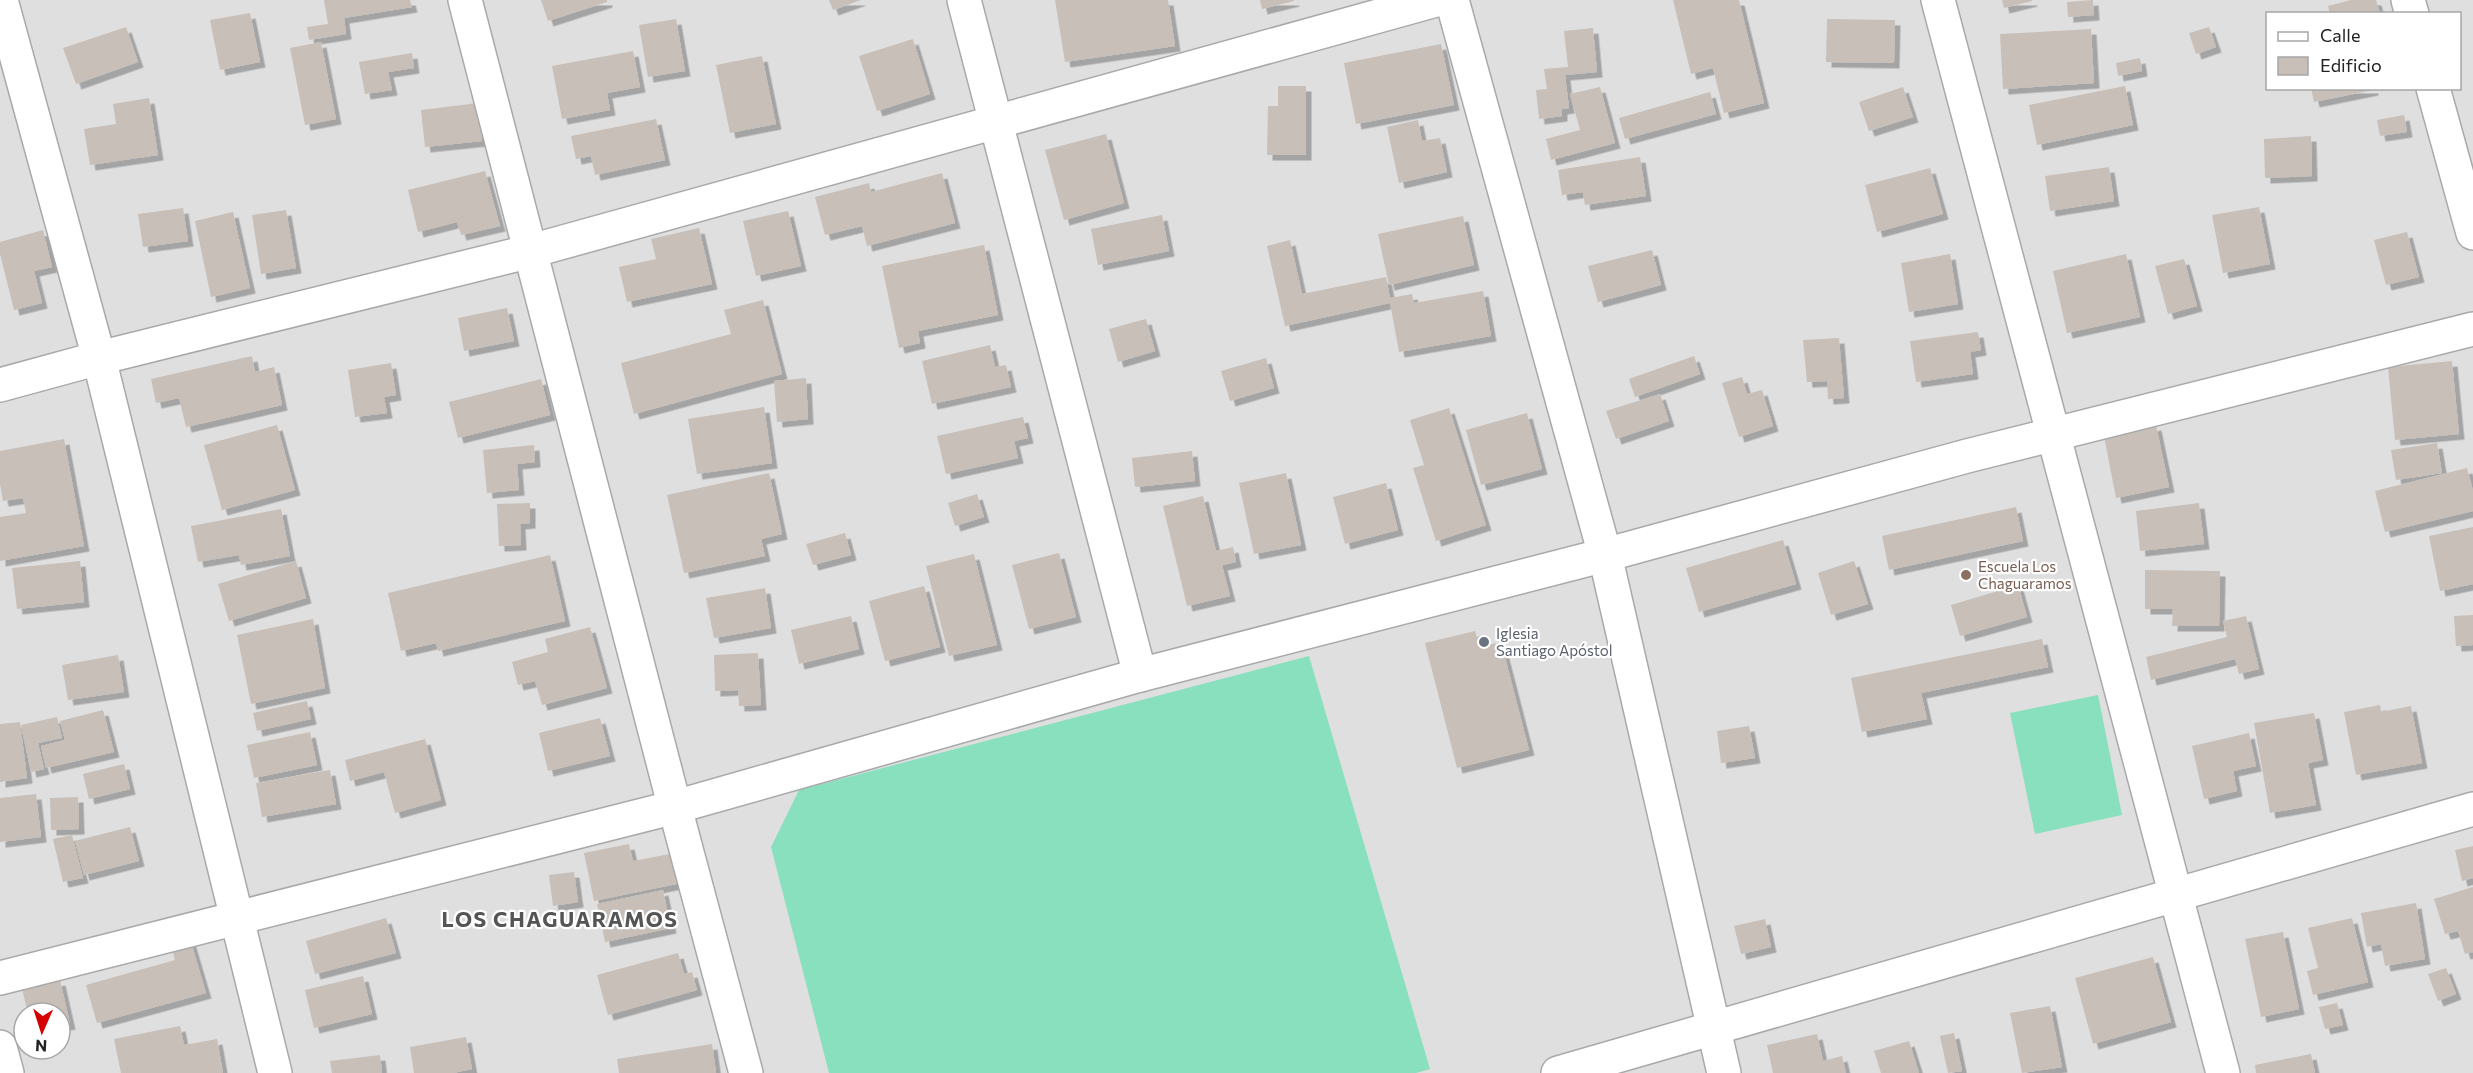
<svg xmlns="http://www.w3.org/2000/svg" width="2473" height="1073" viewBox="0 0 2473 1073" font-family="Commissioner,sans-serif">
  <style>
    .residential { fill: #e0dfdf; fill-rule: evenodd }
    .pitch { fill: #88e0be }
    .building { fill: #c7bfb8; filter: url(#shadow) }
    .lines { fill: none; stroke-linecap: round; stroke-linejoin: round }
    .minor-casing { stroke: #a9a9a9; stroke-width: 36 }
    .minor { stroke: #fff; stroke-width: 33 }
    .education-dot { fill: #8d6e63; stroke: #fff; stroke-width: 2 }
    .worship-dot { fill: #6b7280; stroke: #fff; stroke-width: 2 }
    .labels { text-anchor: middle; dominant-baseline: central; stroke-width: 4.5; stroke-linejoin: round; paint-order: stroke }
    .education-label { font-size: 15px; fill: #785e54; stroke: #fff; text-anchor: start }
    .worship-label { font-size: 15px; fill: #5b616d; stroke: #fff; text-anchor: start }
    .district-label { font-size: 21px; font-weight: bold; letter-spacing: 1.5px; fill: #555; stroke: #fff }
  </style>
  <defs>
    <filter id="shadow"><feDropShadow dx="5.5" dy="5.5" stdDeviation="0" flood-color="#0004"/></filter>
  </defs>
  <rect width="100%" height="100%" fill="#f2efe9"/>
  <!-- residential -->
  <path class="residential" d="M 0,0 L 2473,0 L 2473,1073 L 0,1073 ZM 2268,14 L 2460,14 L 2460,88 L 2268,88 ZM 24,1013 L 60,1013 L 60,1049 L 24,1049 Z"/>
  <!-- pitch -->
  <g class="pitch">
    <path d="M 1309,656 L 1430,1069 L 1416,1073 L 829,1073 L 771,847 L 799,790 Z"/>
    <path d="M 2098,695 L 2122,815 L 2035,834 L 2010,713 Z"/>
  </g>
  <!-- building -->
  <g class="building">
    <path d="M 324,0 L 410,0 L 412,7 L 344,18 L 346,34 L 309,40 L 307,27 L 328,24 Z"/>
    <path d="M 541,0 L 607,0 L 607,2 L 548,21 Z"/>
    <path d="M 829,0 L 861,0 L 833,10 Z"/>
    <path d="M 1055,0 L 1168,0 L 1175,46 L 1065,62 Z"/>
    <path d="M 1260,0 L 1294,0 L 1294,1 L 1262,9 Z"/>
    <path d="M 1673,0 L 1739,0 L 1764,103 L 1724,113 L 1713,68 L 1691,74 Z"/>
    <path d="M 2002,0 L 2032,0 L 2032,1 L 2004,8 Z"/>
    <path d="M 2093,0 L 2094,15 L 2068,17 L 2067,2 Z"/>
    <path d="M 2351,0 L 2376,0 L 2380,14 L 2330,14 L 2328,6 Z"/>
    <path d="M 250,13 L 260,62 L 220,70 L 210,20 Z"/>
    <path d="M 676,19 L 685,71 L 648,77 L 639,25 Z"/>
    <path d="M 1827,19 L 1895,20 L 1894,63 L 1826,62 Z"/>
    <path d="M 126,27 L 138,62 L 76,84 L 63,48 Z"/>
    <path d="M 2209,27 L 2216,47 L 2196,54 L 2189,33 Z"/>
    <path d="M 1593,28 L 1597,72 L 1565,75 L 1569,108 L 1562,109 L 1562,116 L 1539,119 L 1536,90 L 1547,89 L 1544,69 L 1568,67 L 1564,31 Z"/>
    <path d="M 2091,29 L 2094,83 L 2003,89 L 2000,34 Z"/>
    <path d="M 913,39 L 930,94 L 877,111 L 859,56 Z"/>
    <path d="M 321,42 L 336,119 L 305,125 L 290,48 Z"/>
    <path d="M 1441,44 L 1454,105 L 1356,124 L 1344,63 Z"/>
    <path d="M 633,51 L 640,87 L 607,93 L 610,110 L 562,119 L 552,66 Z"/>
    <path d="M 412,53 L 414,68 L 388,72 L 392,90 L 365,94 L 359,62 Z"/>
    <path d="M 762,56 L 776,124 L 730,133 L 716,65 Z"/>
    <path d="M 2140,58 L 2142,71 L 2118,76 L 2116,63 Z"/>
    <path d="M 1278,86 L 1306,86 L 1306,155 L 1267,155 L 1268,106 L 1278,106 Z"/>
    <path d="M 2125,86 L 2133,125 L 2037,145 L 2029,105 Z"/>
    <path d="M 1600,87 L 1615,143 L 1551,160 L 1546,139 L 1580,130 L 1570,94 Z"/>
    <path d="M 1903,87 L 1913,117 L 1869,131 L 1859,102 Z"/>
    <path d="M 2311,88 L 2373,88 L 2373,90 L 2314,102 Z"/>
    <path d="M 1710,92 L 1716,114 L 1625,139 L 1619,118 Z"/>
    <path d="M 149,98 L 158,155 L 90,165 L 84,129 L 116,124 L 113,104 Z"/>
    <path d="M 478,103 L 482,141 L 425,147 L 421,110 Z"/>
    <path d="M 2404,115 L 2407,132 L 2380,136 L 2377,120 Z"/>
    <path d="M 656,119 L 665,160 L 595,175 L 591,156 L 576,159 L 571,136 Z"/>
    <path d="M 1418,120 L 1422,141 L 1440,138 L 1447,172 L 1399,183 L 1387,127 Z"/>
    <path d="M 1106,134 L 1124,203 L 1064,220 L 1045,150 Z"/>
    <path d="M 2311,136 L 2312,176 L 2265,178 L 2264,139 Z"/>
    <path d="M 1640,157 L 1646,196 L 1585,205 L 1583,192 L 1562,195 L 1558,170 Z"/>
    <path d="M 2109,167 L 2114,201 L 2050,211 L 2045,176 Z"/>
    <path d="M 1930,168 L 1943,214 L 1877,232 L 1865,185 Z"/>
    <path d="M 485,171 L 500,226 L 461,235 L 457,222 L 418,232 L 408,190 Z"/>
    <path d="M 942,173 L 955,223 L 867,246 L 862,226 L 825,235 L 815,197 L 869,183 L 871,192 Z"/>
    <path d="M 2259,207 L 2270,264 L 2223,273 L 2212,215 Z"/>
    <path d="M 183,208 L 188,241 L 143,247 L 138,214 Z"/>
    <path d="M 286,210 L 296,268 L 261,274 L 252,215 Z"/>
    <path d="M 788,211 L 801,266 L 756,276 L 743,221 Z"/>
    <path d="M 233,212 L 250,288 L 211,297 L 195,221 Z"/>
    <path d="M 1162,215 L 1169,251 L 1098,265 L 1091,229 Z"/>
    <path d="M 1463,216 L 1474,265 L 1389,285 L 1378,234 Z"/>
    <path d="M 699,228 L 712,284 L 627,302 L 619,267 L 656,259 L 651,239 Z"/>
    <path d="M 43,230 L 52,267 L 34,271 L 42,303 L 14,310 L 0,254 L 0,242 Z"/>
    <path d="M 2407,232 L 2419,277 L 2386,285 L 2374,240 Z"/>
    <path d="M 1290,240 L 1302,294 L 1386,277 L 1390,298 L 1412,294 L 1414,303 L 1483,291 L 1491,336 L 1399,352 L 1390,303 L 1285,326 L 1267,246 Z"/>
    <path d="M 984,245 L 998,315 L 918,331 L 920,343 L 899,348 L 882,266 Z"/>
    <path d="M 1652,250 L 1661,285 L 1598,302 L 1588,266 Z"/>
    <path d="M 1950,254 L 1958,304 L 1909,312 L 1901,263 Z"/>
    <path d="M 2126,254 L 2140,317 L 2067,333 L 2053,271 Z"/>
    <path d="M 2184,259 L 2197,306 L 2168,314 L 2155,266 Z"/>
    <path d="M 763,300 L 782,374 L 634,414 L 621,363 L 731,334 L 724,310 Z"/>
    <path d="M 507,308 L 514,341 L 464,351 L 458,318 Z"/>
    <path d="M 1146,319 L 1155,351 L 1118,362 L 1109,329 Z"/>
    <path d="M 1978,332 L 1981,350 L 1970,352 L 1973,374 L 1916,382 L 1910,341 Z"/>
    <path d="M 1839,338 L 1844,398 L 1828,399 L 1827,381 L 1807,382 L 1803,340 Z"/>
    <path d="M 990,345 L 995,367 L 1006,365 L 1011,387 L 932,404 L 922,361 Z"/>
    <path d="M 252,356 L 255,372 L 274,367 L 282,405 L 186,427 L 179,398 L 156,403 L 151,379 Z"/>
    <path d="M 1694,356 L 1700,374 L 1635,397 L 1629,379 Z"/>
    <path d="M 1266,358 L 1274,388 L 1230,401 L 1221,371 Z"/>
    <path d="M 2452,361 L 2459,434 L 2395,440 L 2388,367 Z"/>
    <path d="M 391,363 L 396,395 L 384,397 L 387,413 L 355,417 L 348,370 Z"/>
    <path d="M 1742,377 L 1747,394 L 1762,390 L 1773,426 L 1739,437 L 1722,383 Z"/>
    <path d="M 806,378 L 808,419 L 777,422 L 774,381 Z"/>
    <path d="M 541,379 L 550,415 L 458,438 L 449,402 Z"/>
    <path d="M 1660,394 L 1669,421 L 1616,439 L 1606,411 Z"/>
    <path d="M 764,407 L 772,463 L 697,474 L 688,419 Z"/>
    <path d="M 1449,408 L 1486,525 L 1436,541 L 1413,468 L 1424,465 L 1410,420 Z"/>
    <path d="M 1527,413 L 1542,469 L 1481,485 L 1466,430 Z"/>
    <path d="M 1023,417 L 1028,438 L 1014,441 L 1018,458 L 946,474 L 937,436 Z"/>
    <path d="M 277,425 L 295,490 L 222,510 L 204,445 Z"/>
    <path d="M 2156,425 L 2169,487 L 2116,498 L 2104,436 Z"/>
    <path d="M 64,439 L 84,546 L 0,561 L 0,517 L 26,513 L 23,498 L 3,501 L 0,484 L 0,451 Z"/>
    <path d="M 2437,443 L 2442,473 L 2396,480 L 2391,450 Z"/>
    <path d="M 534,445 L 535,462 L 517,464 L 519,490 L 487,493 L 483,450 Z"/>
    <path d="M 1192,451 L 1195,481 L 1135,487 L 1132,458 Z"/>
    <path d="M 2467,468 L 2473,491 L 2473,511 L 2385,532 L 2375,491 Z"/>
    <path d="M 769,473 L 782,534 L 761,539 L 765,556 L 684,573 L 667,495 Z"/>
    <path d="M 1286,473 L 1301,545 L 1254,554 L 1239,483 Z"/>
    <path d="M 1386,483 L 1398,530 L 1345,544 L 1333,497 Z"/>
    <path d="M 977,494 L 984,517 L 955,526 L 948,503 Z"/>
    <path d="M 1203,496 L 1216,551 L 1233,547 L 1236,562 L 1222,565 L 1230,596 L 1187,606 L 1163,506 Z"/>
    <path d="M 530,503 L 530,523 L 520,524 L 521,545 L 499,546 L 497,504 Z"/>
    <path d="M 2199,503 L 2204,544 L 2140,551 L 2136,511 Z"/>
    <path d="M 2016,507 L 2023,541 L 1889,570 L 1882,536 Z"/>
    <path d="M 281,509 L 290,556 L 241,565 L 239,555 L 198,562 L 191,526 Z"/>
    <path d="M 2473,527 L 2473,584 L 2440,591 L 2429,536 Z"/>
    <path d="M 845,533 L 851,555 L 813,565 L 806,544 Z"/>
    <path d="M 1783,540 L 1796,584 L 1699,612 L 1686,568 Z"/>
    <path d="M 1059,553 L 1076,617 L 1029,629 L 1012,565 Z"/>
    <path d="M 974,554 L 997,645 L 949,656 L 926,566 Z"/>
    <path d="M 550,555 L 565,621 L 438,651 L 436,643 L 401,651 L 388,593 Z"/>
    <path d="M 80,561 L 84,602 L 17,609 L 12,568 Z"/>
    <path d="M 296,561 L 306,598 L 229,621 L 218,584 Z"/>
    <path d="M 1854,561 L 1868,604 L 1831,615 L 1818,573 Z"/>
    <path d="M 2145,570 L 2220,571 L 2219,626 L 2172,626 L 2173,609 L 2145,609 Z"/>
    <path d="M 2018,585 L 2027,617 L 1960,636 L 1951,605 Z"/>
    <path d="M 924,586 L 940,647 L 885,661 L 869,601 Z"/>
    <path d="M 765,588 L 771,628 L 714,638 L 706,598 Z"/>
    <path d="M 2473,615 L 2473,645 L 2456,646 L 2454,616 Z"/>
    <path d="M 851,616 L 859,649 L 799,664 L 791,630 Z"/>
    <path d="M 2246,616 L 2259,669 L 2239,674 L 2235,659 L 2151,680 L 2146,657 L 2227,637 L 2223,621 Z"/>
    <path d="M 313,619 L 325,688 L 251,704 L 237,635 Z"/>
    <path d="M 590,627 L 607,688 L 542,705 L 535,681 L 518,685 L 512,662 L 548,652 L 545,639 Z"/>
    <path d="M 1475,631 L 1480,647 L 1501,642 L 1529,750 L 1457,768 L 1425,643 Z"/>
    <path d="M 2042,639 L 2048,667 L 1921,693 L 1927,719 L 1862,732 L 1851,678 Z"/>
    <path d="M 758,653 L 761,705 L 739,706 L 738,690 L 715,691 L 714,655 Z"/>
    <path d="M 118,655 L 124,692 L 68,700 L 62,665 Z"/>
    <path d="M 307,701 L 311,719 L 257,731 L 253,713 Z"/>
    <path d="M 2380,705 L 2381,712 L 2411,706 L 2422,763 L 2356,775 L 2344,712 Z"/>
    <path d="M 103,710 L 114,752 L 46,768 L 41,746 L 65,740 L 60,721 Z"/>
    <path d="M 2314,713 L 2323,760 L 2308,763 L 2316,805 L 2270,813 L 2254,723 Z"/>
    <path d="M 57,717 L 62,738 L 38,743 L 44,769 L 31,772 L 21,725 Z"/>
    <path d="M 600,718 L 610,756 L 548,771 L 539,733 Z"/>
    <path d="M 20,722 L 27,778 L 0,782 L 0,724 Z"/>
    <path d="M 1749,726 L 1755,758 L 1721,763 L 1717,731 Z"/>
    <path d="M 310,732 L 317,765 L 254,778 L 247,745 Z"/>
    <path d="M 2249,733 L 2256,766 L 2233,771 L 2237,791 L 2204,799 L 2192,746 Z"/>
    <path d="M 425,739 L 441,800 L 395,813 L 384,772 L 350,781 L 345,760 Z"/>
    <path d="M 124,764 L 130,789 L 89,799 L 83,774 Z"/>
    <path d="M 330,770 L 336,804 L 262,817 L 256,783 Z"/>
    <path d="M 36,794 L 41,837 L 0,842 L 0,798 Z"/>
    <path d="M 78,797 L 79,829 L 51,830 L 50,798 Z"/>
    <path d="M 130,827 L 139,861 L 84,875 L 75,841 Z"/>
    <path d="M 72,835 L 83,878 L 63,882 L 53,839 Z"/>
    <path d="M 629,844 L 633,861 L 675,853 L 681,883 L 594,901 L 584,853 Z"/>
    <path d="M 2473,846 L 2473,878 L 2462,881 L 2455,850 Z"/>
    <path d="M 574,872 L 578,902 L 553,906 L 549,875 Z"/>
    <path d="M 2473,887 L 2473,952 L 2465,954 L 2458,931 L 2445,934 L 2434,899 Z"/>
    <path d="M 663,890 L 671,928 L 605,942 L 597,904 Z"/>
    <path d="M 2416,903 L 2425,959 L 2385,966 L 2381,944 L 2367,947 L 2361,913 Z"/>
    <path d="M 386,918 L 396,953 L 315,974 L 306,941 Z"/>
    <path d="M 2352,918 L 2368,982 L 2313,995 L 2307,971 L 2318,968 L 2308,928 Z"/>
    <path d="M 1765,919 L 1771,947 L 1741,954 L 1734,926 Z"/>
    <path d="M 2283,932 L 2299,1009 L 2261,1017 L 2245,939 Z"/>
    <path d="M 190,939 L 206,993 L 97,1023 L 86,985 L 175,960 L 171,945 Z"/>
    <path d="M 678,953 L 684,974 L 692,972 L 697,990 L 608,1015 L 597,975 Z"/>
    <path d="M 2153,957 L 2171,1022 L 2093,1044 L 2075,978 Z"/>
    <path d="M 2446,968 L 2456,994 L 2438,1001 L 2428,974 Z"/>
    <path d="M 363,976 L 372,1014 L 314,1028 L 305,990 Z"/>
    <path d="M 60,980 L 70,1024 L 60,1026 L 60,1013 L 28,1013 L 22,989 Z"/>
    <path d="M 2337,1003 L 2343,1025 L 2325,1029 L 2319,1007 Z"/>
    <path d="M 2050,1006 L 2062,1067 L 2022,1073 L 2010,1013 Z"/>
    <path d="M 180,1026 L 184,1045 L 217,1039 L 223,1073 L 121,1073 L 114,1039 Z"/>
    <path d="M 1954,1033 L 1962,1071 L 1948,1073 L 1940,1036 Z"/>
    <path d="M 1817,1034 L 1823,1061 L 1842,1056 L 1846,1073 L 1773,1073 L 1767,1045 Z"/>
    <path d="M 466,1037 L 472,1069 L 453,1073 L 414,1073 L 410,1047 Z"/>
    <path d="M 1909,1041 L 1919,1073 L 1881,1073 L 1874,1051 Z"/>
    <path d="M 712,1044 L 716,1073 L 619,1073 L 617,1059 Z"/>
    <path d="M 2311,1054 L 2315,1073 L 2256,1073 L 2255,1065 Z"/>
    <path d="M 380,1055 L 382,1073 L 332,1073 L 330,1061 Z"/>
  </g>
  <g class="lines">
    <!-- minor casing -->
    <g class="minor-casing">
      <g id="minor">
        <path d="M 1,0 L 99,358 L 275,1073"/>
        <path d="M 465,0 L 670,789 L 746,1073"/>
        <path d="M 964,0 L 1140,675"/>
        <path d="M 1452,0 L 1605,555 L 1724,1073"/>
        <path d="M 1938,0 L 2223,1073"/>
        <path d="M 2408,0 L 2412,14"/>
        <path d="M 2433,88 L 2473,233"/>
        <path d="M 0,385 L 99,358 L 531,251 L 1436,0"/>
        <path d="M 0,978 L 675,807 L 1140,675 L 1605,555 L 1967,456 L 2473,329"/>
        <path d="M 0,1047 L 7,1073"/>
        <path d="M 1558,1073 L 2473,809"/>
      </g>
    </g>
    <!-- minor -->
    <use href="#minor" class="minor"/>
  </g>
  <!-- markers -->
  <circle class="education-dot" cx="1966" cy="575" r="6"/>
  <circle class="worship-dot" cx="1484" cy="642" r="6"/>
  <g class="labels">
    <!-- education labels -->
    <g class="education-label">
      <text x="1978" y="566">Escuela Los<tspan x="1978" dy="17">Chaguaramos</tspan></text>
    </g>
    <!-- worship labels -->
    <g class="worship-label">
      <text x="1496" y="633">Iglesia<tspan x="1496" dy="17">Santiago Apóstol</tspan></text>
    </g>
    <!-- district labels -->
    <g class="district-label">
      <text x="560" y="918">LOS CHAGUARAMOS</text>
    </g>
  </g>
  <!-- legend -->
  <rect x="2266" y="12" width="195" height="78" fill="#ffffff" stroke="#a7a7a7" stroke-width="1.5"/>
  <rect x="2278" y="32" width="30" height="9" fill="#ffffff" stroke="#a7a7a7" stroke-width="1.5"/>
  <text x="2320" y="42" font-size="18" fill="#222222">Calle</text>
  <rect x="2278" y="57" width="30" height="18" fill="#c7bfb8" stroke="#a7a7a7" stroke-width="1.5"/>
  <text x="2320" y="72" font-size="18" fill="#222222">Edificio</text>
  <!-- north arrow -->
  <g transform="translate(42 1031) rotate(183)"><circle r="28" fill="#ffffff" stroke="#a7a7a7" stroke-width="1.5"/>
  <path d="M0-4.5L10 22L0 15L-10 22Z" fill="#d40000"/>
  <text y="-9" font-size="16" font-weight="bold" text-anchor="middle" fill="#222222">N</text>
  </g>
</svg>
